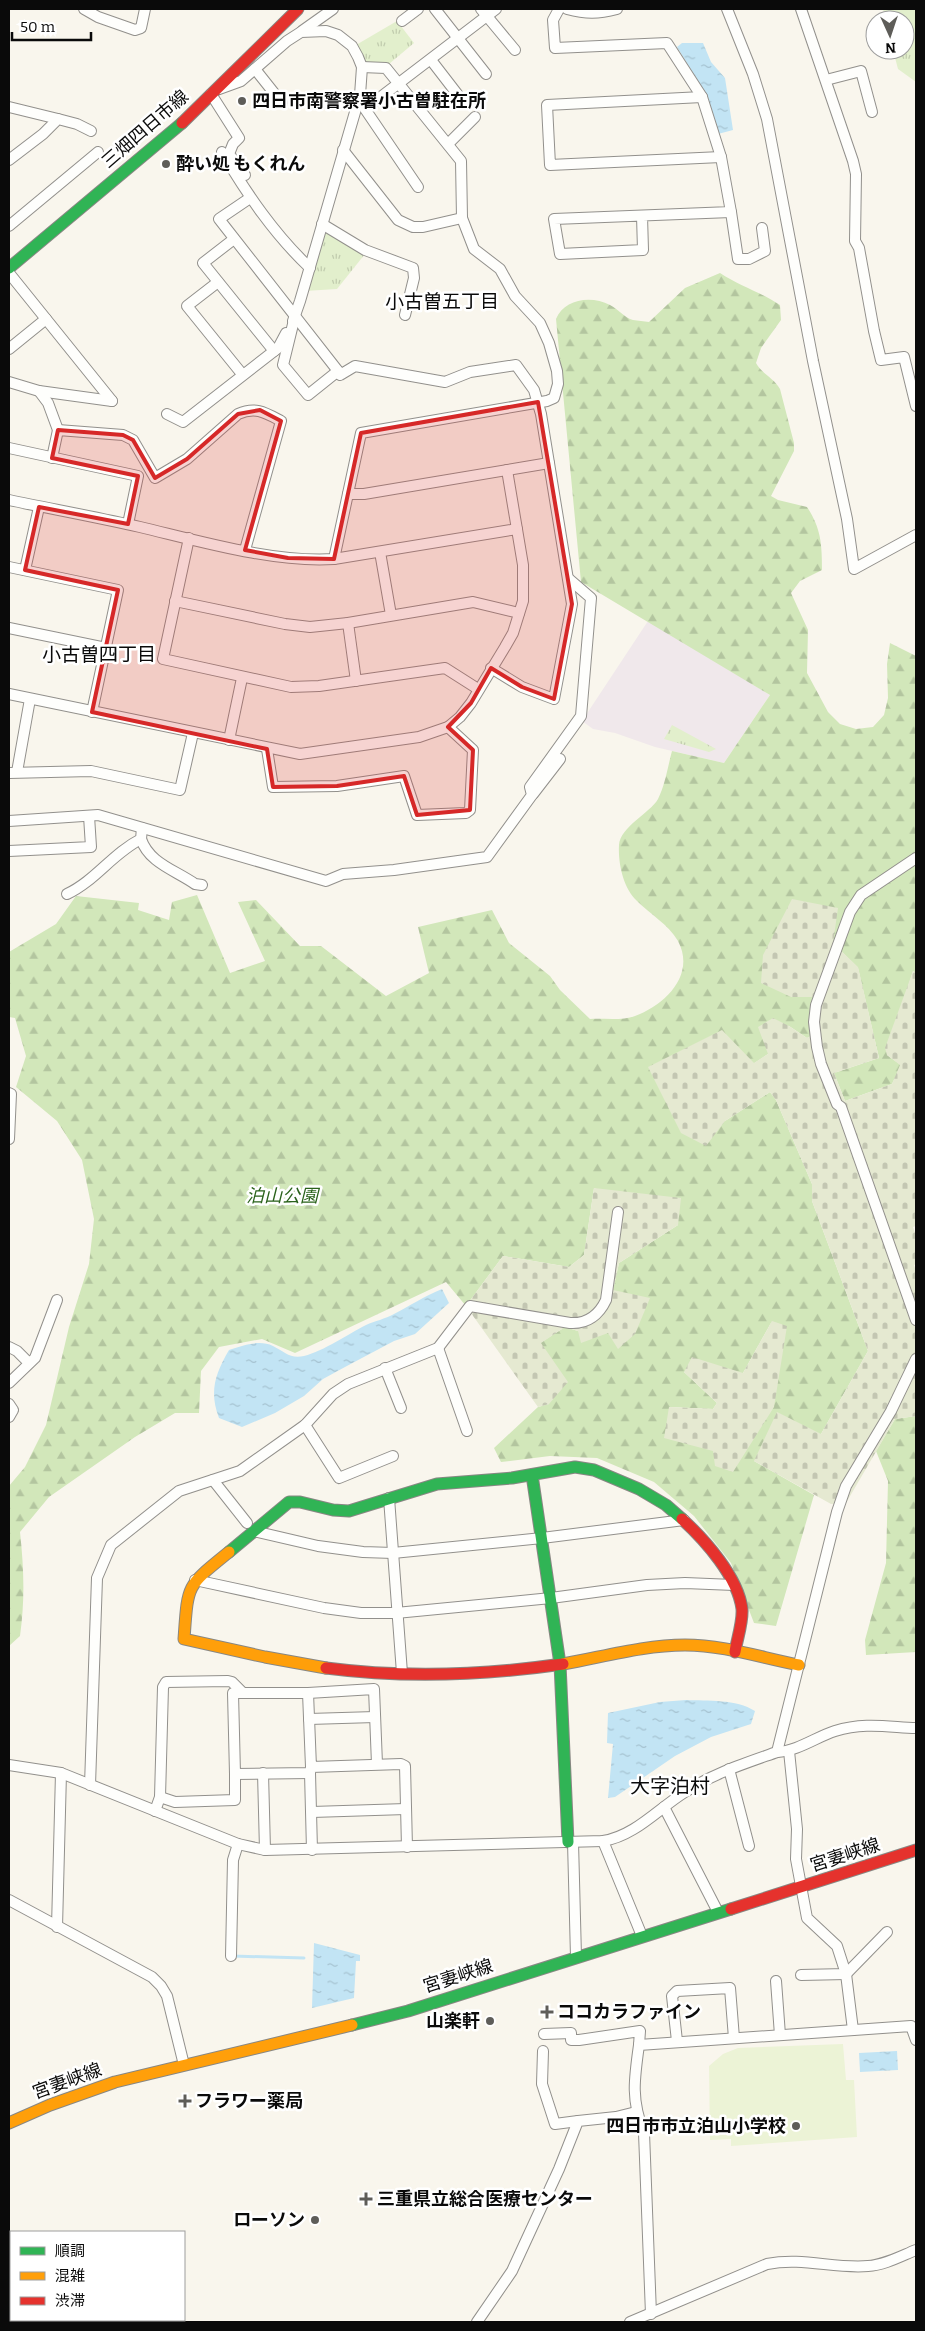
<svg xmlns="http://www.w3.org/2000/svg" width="925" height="2331" viewBox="0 0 925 2331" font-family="Bitter,'Noto Sans JP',serif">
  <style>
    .industrial { fill: #f0e8eb }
    .grass { fill: url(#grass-tufts) }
    .forest { fill: url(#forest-firs); fill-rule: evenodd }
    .cemetery { fill: url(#cemetery-stones) }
    .pitch { fill: #ecf3d6 }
    .water { fill: url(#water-ripples) }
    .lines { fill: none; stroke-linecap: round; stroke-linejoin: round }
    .stream { stroke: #c2e4f4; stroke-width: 3 }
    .street-casing { stroke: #92908c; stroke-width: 12 }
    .fast-casing { stroke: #888783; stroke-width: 13 }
    .slow-casing { stroke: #888783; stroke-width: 13 }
    .jam-casing { stroke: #888783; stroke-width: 13 }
    .street { stroke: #fefefc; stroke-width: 10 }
    .fast { stroke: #30b455; stroke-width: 11 }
    .slow { stroke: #ff9f0a; stroke-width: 11 }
    .jam { stroke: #e5322d; stroke-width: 11 }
    .marked { fill: #d62828; fill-opacity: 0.2; stroke: #d62828; stroke-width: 4; stroke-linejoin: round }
    .poi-dot { fill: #5e5d59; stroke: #fff; stroke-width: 2 }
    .labels { text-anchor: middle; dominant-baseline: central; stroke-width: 5; stroke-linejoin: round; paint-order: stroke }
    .poi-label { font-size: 18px; font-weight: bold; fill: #0a0a0a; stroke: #fff; text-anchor: start }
    .street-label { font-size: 18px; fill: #0a0a0a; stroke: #fff }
    .park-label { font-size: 18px; font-style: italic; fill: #2a621b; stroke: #fff }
    .neighbourhood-label { font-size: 19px; fill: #0a0a0a; stroke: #fff }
    .quarter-label { font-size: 20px; fill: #0a0a0a; stroke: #fff }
  </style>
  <defs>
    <pattern id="grass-tufts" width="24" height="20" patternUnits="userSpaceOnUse" patternTransform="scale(1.25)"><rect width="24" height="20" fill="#e2efcc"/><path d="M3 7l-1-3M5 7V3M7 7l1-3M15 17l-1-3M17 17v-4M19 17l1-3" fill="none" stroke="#c1ccae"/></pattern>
    <pattern id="forest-firs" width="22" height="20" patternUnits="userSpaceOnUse" patternTransform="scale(1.25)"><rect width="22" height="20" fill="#d2e7ba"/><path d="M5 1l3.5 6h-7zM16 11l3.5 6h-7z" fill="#b3c59f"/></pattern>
    <pattern id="cemetery-stones" width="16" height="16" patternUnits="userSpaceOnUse" patternTransform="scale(1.25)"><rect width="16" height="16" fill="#e5e9d1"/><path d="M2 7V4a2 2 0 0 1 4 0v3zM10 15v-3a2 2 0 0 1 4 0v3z" fill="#c3c6b2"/></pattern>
    <pattern id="water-ripples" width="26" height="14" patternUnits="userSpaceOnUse" patternTransform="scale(1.25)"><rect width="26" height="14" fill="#c2e4f4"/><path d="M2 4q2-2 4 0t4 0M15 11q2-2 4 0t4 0" fill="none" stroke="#a5c2d0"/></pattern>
  </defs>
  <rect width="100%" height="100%" fill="#f9f6ed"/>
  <!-- industrial -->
  <path class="industrial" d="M 648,621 L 770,695 L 724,763 L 655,747 L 615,733 L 593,729 L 582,721 Z"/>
  <!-- grass -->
  <g class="grass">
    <path d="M 883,9 L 916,9 L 916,82 L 898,69 L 893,50 L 905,50 L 905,20 L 886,20 Z"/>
    <path d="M 397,21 L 414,43 L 389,64 L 364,62 L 356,45 Z"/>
    <path d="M 325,228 L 365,254 L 337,289 L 305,291 Z"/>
    <path d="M 672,725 L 716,749 L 709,752 L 664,739 Z"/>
  </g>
  <!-- forest -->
  <g class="forest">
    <path d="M 720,273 C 740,286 760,292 780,305 L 781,320 L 761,348 L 756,363 C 762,374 774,378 780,389 L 794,443 L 794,451 L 771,496 L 778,500 L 807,507 C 821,528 822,544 822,570 L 800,581 L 791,593 L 808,630 L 807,673 L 828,712 L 840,724 L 856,729 L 873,727 L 884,715 L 888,698 L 887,664 L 890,643 L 916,656 L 916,973 L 913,971 L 887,1055 L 901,1065 L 892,1084 L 845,1101 L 834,1073 L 879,1058 L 858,968 L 833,943 L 791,997 L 813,997 L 815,1034 L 807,1038 L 789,1026 L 768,1054 L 753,1064 L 725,1121 L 770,1092 L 776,1100 L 812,1184 L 812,1201 L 868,1351 L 821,1434 L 754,1461 L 814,1495 L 776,1626 L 754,1623 L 731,1563 L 694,1516 L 654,1482 L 597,1458 L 550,1456 L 501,1462 L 494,1448 L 538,1407 L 549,1404 L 540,1343 L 565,1327 L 578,1331 L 613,1290 L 619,1263 L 678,1225 L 594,1188 L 584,1255 L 569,1267 L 503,1256 L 466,1306 L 446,1282 L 295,1353 L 262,1339 L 219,1347 L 201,1371 L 199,1413 L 175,1413 L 135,1437 L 49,1497 L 20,1532 C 24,1569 25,1600 20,1636 L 9,1646 L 9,1486 L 25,1467 L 46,1425 L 69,1327 L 89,1264 L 94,1219 L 82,1160 L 57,1121 L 16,1087 L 26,1056 L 15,1018 L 9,1017 L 9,952 L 56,924 L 76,896 L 139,903 L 138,910 L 169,920 L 172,902 L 197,895 L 230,973 L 265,961 L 238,902 L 256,900 L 300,946 L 321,946 L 386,996 L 429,973 L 418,927 L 492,910 L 509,943 L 550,976 L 560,990 L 590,1019 C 603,1018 622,1021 635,1016 C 665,1005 696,975 678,941 C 668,924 651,915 637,901 C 623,888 618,863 619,845 C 620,827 650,813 658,799 C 665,785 668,766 672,751 L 724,763 L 770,695 L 581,582 L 556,319 C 564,299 591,295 610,305 C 618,309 625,318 633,320 C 638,321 644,321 649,322 L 685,288 ZM 772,1321 L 714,1451 L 669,1407 L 713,1409 L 717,1403 L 684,1372 L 743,1373 Z"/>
    <path d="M 916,1416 L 916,1652 L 866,1655 L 865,1640 L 886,1563 L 888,1481 L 876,1451 L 895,1419 Z"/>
  </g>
  <!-- cemetery -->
  <g class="cemetery">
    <path d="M 792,899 L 838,908 L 833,943 L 858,967 L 879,1058 L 834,1073 L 845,1101 L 892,1084 L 900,1065 L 887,1055 L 885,1048 L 913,971 L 916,973 L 916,1226 L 913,1227 L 916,1236 L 916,1264 L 914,1265 L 916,1271 L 916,1416 L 895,1419 L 846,1503 L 831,1504 L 754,1461 L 777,1412 L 821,1434 L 868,1351 L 812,1201 L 812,1184 L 776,1100 L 770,1092 L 725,1121 L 706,1146 L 681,1133 L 648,1067 L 722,1030 L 754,1063 L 768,1054 L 758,1027 L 773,1018 L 789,1026 L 807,1038 L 815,1034 L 813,997 L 791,997 L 761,983 L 763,955 Z"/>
    <path d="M 594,1188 L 681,1198 L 678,1225 L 619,1263 L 613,1290 L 650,1298 L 635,1334 L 618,1349 L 608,1333 L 581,1343 L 578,1331 L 565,1327 L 541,1343 L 568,1382 L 549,1404 L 538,1407 L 466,1306 L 503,1256 L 569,1267 L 584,1255 Z"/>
    <path d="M 772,1321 L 787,1326 L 774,1407 L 733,1472 L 715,1466 L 713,1451 L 664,1438 L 669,1407 L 713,1409 L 717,1403 L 684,1372 L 692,1357 L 743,1373 Z"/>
  </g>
  <!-- pitch -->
  <path class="pitch" d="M 843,2044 L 846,2080 L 854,2080 L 857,2137 L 731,2146 L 731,2139 L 710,2140 L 709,2066 L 723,2054 L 738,2048 Z"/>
  <!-- water -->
  <g class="water">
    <path d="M 682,43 L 703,43 L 711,62 L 725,78 L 733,130 L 718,134 L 706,94 L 677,47 Z"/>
    <path d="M 442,1289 L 449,1303 L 415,1334 L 394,1341 L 345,1367 L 323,1379 L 304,1396 L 275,1413 L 242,1427 L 219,1418 C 209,1392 215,1374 229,1350 C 242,1346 259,1339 273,1346 C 285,1352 290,1359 304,1356 C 324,1351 348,1334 366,1325 C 375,1321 385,1319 394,1314 C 411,1305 423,1297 442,1289 Z"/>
    <path d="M 686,1700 C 708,1701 736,1699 755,1711 L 751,1724 L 711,1737 L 675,1756 L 615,1797 L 608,1798 L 613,1744 L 607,1743 L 608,1713 L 660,1702 Z"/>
    <path d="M 314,1943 L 360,1955 L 360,1961 L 356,1961 L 354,1998 L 312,2008 Z"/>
    <path d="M 897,2051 L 898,2070 L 860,2072 L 859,2053 Z"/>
  </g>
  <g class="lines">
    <!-- stream -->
    <path class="stream" d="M 232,1956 L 304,1958"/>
    <!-- street casing -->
    <g class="street-casing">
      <g id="street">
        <path d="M 84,9 L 98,17 L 135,30 L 141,28 L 145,9"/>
        <path d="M 435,9 L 486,74"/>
        <path d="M 481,9 L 515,50"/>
        <path d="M 559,9 L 553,20 L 555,48 L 667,43 L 702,97 L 721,157 L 731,212 L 554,219 L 560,254 L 643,250 L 642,216"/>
        <path d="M 567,9 C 586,14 598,14 617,9"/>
        <path d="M 727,9 L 753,74 L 767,119 L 813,361 L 847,519 L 854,569 L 916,535"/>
        <path d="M 801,9 L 853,161 L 856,174 L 855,241 L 859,248 L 874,331 L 881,360 L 904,357 L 916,406"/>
        <path d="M 402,21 L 418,9"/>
        <path d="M 302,31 L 333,9"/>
        <path d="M 431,60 L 458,95"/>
        <path d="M 255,69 L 282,103"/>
        <path d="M 826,80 L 861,71 L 872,112"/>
        <path d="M 219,89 L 241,81 L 287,41 L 301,32 L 326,31 L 338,35 L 352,46 L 358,57 L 362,67 L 360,95 L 300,301 L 293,321"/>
        <path d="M 211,94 L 239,138 L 233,144 L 229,154 L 245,175"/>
        <path d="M 702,97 L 547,105 L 550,165 L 721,157"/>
        <path d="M 9,107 L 58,119"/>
        <path d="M 448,144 L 475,117"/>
        <path d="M 343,150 L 398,220 L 413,227 L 423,227 L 462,218"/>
        <path d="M 222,152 C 247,194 274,234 310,268"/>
        <path d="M 9,160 L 43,134 L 58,119 L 77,124 L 91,131"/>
        <path d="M 418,187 L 365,109 L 496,9"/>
        <path d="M 250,198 L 219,219 L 338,371"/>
        <path d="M 731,212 L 738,259 L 749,259 L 765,251 L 762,228"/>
        <path d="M 322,224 L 365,250 L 413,268 L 414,278 L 405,315"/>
        <path d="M 9,226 L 98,152"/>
        <path d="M 234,239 L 203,263 L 274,351"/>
        <path d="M 9,273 L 112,401"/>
        <path d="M 218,282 L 187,306 L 242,374"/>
        <path d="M 295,316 L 283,365 L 308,395 L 338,371 L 340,375 L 355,366 L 445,382 L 470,372 L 516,365 L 534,390 L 541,414 L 572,604 L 554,699 L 522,687 L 491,668"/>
        <path d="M 9,349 L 46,319"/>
        <path d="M 9,382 L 39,391 L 112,401"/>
        <path d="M 39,391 L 48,403 L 58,430"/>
        <path d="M 167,414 L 183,422 L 278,348 L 286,333"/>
        <path d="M 9,448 L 138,476 L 128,524"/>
        <path d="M 52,458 L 58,430 L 123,435 L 133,440 L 155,478 L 187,459 L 238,414 C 256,406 266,413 281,421 L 245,550"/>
        <path d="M 348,494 L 364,494 L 549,463"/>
        <path d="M 9,500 C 52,509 96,517 140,527 C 199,541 274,563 334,559 L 517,529"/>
        <path d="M 189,538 L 163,659 L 291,687 L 319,686 L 445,668 L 478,689"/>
        <path d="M 380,552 L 391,615"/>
        <path d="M 334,559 L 361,433 L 547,401 L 554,398 L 558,384 L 557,371 L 549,343 L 540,323 L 515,296 L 500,269 L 474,249 L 462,218 L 461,161 L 386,68 L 362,67"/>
        <path d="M 9,567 L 118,590 L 92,712"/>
        <path d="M 25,570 L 39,507"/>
        <path d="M 175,601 L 285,624 L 310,627 L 348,623 L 473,602 L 519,613"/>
        <path d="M 348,623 L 356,681"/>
        <path d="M 9,628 L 106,648"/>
        <path d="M 9,694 L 300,754 L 419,737 L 448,727 L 460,717 L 471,703 L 505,647 L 513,633 L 523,601 L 523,565 L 507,470"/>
        <path d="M 229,740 L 242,678"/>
        <path d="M 267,749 L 273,787 L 337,786 L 404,776 L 417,815 L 466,813 L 470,810 L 473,750 L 448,727"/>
        <path d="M 17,772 L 30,699"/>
        <path d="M 9,773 L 91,771 L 180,790 L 193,733"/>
        <path d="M 533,794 L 560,759"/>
        <path d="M 9,821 L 98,815 L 326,881 L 343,874 L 394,870 L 487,857 L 532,795 L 530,787 L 581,716 L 591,598 L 569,579"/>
        <path d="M 141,839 C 149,863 175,870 195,884 L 202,885"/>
        <path d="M 9,851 L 91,847 L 89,816"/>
        <path d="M 916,858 L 861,895 L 850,912 L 816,1005 L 814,1022 L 817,1047 L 821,1064 L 837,1104 L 841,1107 L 916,1320"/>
        <path d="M 67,894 C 95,881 113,853 141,839 L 142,828"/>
        <path d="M 9,1093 L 11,1094 L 9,1139"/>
        <path d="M 9,1347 L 17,1351 L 29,1363"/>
        <path d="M 438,1348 L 467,1431"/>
        <path d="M 385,1368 L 401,1408"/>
        <path d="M 9,1383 L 35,1358 L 57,1300"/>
        <path d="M 9,1404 L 13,1410 L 9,1417"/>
        <path d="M 305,1425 L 339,1478 L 393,1456"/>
        <path d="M 213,1480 L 247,1523"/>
        <path d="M 389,1498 L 402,1673"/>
        <path d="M 254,1531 L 318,1546 L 363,1552 L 393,1553 L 542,1538 L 684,1520"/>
        <path d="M 195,1580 L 324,1608 L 361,1613 L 396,1613 L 551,1598 L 647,1585 L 685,1583 L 734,1585"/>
        <path d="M 308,1693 L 374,1689 L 377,1764"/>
        <path d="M 309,1719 L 375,1717"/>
        <path d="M 789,1751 L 797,1829 L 796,1859 L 807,1918 L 837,1946 L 846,1974 L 853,2030"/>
        <path d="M 777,1752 L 837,1512 L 846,1486 L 891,1411 L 916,1359"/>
        <path d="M 9,1765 L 61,1773 L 238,1844 L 265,1850 L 603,1841 C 635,1836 659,1808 685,1792 C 714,1773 746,1763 777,1752 C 798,1751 816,1737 835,1731 C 864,1722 888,1727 916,1728"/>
        <path d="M 311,1767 L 310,1773 L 235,1774 L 233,1693 L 308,1693 L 311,1767 L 401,1764 L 405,1766 L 407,1847"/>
        <path d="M 729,1769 L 749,1846"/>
        <path d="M 263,1773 L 265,1850"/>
        <path d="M 310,1773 L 312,1850"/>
        <path d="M 90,1785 L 97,1578 L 111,1545 L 179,1491 L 240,1471 L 305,1425 L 333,1394 L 348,1384 L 438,1348 L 470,1306 L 570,1323 C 587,1324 599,1315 606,1300 L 618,1212"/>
        <path d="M 160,1797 L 175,1802 L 235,1800 L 235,1774"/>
        <path d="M 664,1807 L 718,1912"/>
        <path d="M 155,1811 L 160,1797 L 163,1687 L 166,1682 L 228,1681 L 232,1682 L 242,1692"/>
        <path d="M 312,1812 L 406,1809"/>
        <path d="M 603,1841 L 642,1936"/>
        <path d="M 573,1842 L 576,1957"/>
        <path d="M 9,1900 L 152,1977 L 161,1986 L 167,1996 L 184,2065"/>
        <path d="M 57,1927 L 61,1773"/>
        <path d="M 231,1956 L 233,1860 L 238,1844"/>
        <path d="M 801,1975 L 846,1974 L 887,1932"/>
        <path d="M 776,1981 L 780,2035"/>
        <path d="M 544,2034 L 571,2033 L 571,2040 L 579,2040 L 640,2031 L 639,2045"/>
        <path d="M 677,2041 L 672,1996 L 677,1991 L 730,1988 L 734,2038"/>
        <path d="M 543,2051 L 542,2084 L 555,2124 L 578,2121"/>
        <path d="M 651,2314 L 644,2133 C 631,2100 634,2080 639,2045 L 911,2026 L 916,2040"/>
        <path d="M 179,2320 L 179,2322"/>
        <path d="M 87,2322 L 94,2320"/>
        <path d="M 101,2322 L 102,2320"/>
        <path d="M 477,2322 L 512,2271 L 559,2169 L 578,2121 L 616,2117 L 636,2112"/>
        <path d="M 630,2322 L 767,2264 C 803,2257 834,2269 868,2266 C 885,2265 901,2256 916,2250"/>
      </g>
    </g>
    <!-- fast casing -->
    <g class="fast-casing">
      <g id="fast">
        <path d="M 9,268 L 182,123"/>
        <path d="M 532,1475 L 560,1664 L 568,1842"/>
        <path d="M 229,1552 L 289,1502 L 300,1502 L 333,1510 L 349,1511 L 437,1484 L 512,1478 L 575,1467 L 594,1470 L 639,1489 L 666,1505 L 682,1519"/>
        <path d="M 352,2025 L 408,2011 L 731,1909"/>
      </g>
    </g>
    <!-- slow casing -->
    <g class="slow-casing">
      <g id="slow">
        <path d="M 229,1552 C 186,1587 188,1583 184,1639 L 265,1657 L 326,1668"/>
        <path d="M 563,1664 C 603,1657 644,1645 685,1645 C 724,1645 762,1658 799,1665"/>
        <path d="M 9,2123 L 50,2105 L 115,2082 L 352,2025"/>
      </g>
    </g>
    <!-- jam casing -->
    <g class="jam-casing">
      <g id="jam">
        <path d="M 182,123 L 298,9"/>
        <path d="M 682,1519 C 705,1540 738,1577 742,1609 C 743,1622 737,1639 735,1652"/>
        <path d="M 326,1668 C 403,1678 486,1675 563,1664"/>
        <path d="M 731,1909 L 916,1850"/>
      </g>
    </g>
    <!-- street -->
    <use href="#street" class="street"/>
    <!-- fast -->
    <use href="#fast" class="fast"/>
    <!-- slow -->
    <use href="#slow" class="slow"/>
    <!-- jam -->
    <use href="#jam" class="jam"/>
  </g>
  <!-- marked area -->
  <path class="marked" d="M 538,402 L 572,604 L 554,699 L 522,687 L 491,668 L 471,703 L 448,727 L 473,750 L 470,810 L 417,815 L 404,776 L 337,786 L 273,787 L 267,749 L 92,712 L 118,590 L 25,570 L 39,507 L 128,524 L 138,476 L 52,458 L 58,430 L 123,435 L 133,440 L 155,478 L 187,459 L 238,414 L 260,410 L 281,421 L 245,550 L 288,558 L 334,559 L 361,433 Z"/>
  <!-- markers -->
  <g class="poi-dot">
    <circle cx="242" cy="101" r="5"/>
    <circle cx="166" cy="164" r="5"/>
    <path d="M544.5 2004.5h5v5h5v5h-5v5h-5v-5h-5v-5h5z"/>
    <circle cx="490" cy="2021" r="5"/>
    <path d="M182.5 2093.5h5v5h5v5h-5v5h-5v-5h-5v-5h5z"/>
    <circle cx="796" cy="2126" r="5"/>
    <path d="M363.5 2191.5h5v5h5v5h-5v5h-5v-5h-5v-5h5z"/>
    <circle cx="315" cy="2220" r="5"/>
  </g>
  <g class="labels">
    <!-- poi labels -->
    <g class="poi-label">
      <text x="252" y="101">四日市南警察署小古曽駐在所</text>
      <text x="176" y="164">酔い処 もくれん</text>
      <text x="557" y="2012">ココカラファイン</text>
      <text x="480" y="2021" text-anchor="end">山楽軒</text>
      <text x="195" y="2101">フラワー薬局</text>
      <text x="786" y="2126" text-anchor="end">四日市市立泊山小学校</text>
      <text x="377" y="2199">三重県立総合医療センター</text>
      <text x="305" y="2220" text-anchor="end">ローソン</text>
    </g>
    <!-- street labels -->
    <g class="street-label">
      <text transform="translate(145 129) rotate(-41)">三畑四日市線</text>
      <text transform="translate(845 1855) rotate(-18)">宮妻峡線</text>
      <text transform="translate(458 1976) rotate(-18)">宮妻峡線</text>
      <text transform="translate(67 2081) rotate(-20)">宮妻峡線</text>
    </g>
    <!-- park labels -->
    <g class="park-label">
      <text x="282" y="1196">泊山公園</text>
    </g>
    <!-- neighbourhood labels -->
    <g class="neighbourhood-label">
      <text x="442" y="301">小古曽五丁目</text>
      <text x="99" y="654">小古曽四丁目</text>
    </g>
    <!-- quarter labels -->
    <g class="quarter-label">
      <text x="670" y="1786">大字泊村</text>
    </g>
  </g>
  <!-- border -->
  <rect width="925" height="2331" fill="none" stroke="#0a0a0a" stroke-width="20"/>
  <!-- legend -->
  <rect x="10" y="2231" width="175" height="90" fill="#ffffff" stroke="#9d9d9d"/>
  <rect x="20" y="2247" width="25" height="8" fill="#30b455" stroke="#9d9d9d"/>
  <text x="55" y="2256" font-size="15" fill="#0a0a0a">順調</text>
  <rect x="20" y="2272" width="25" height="8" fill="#ff9f0a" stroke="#9d9d9d"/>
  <text x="55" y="2281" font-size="15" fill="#0a0a0a">混雑</text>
  <rect x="20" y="2297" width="25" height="8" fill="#e5322d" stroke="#9d9d9d"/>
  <text x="55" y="2306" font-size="15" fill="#0a0a0a">渋滞</text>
  <!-- north arrow -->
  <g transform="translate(890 35) rotate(177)"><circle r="24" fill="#ffffff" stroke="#9d9d9d"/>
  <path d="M0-4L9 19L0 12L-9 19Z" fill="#5e5d59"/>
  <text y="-8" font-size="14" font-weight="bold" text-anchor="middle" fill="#0a0a0a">N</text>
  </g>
  <!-- scale -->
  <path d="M12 32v8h79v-8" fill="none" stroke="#0a0a0a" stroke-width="2.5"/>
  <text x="20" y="32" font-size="15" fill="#0a0a0a" stroke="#ffffff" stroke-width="4" paint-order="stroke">50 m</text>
</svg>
